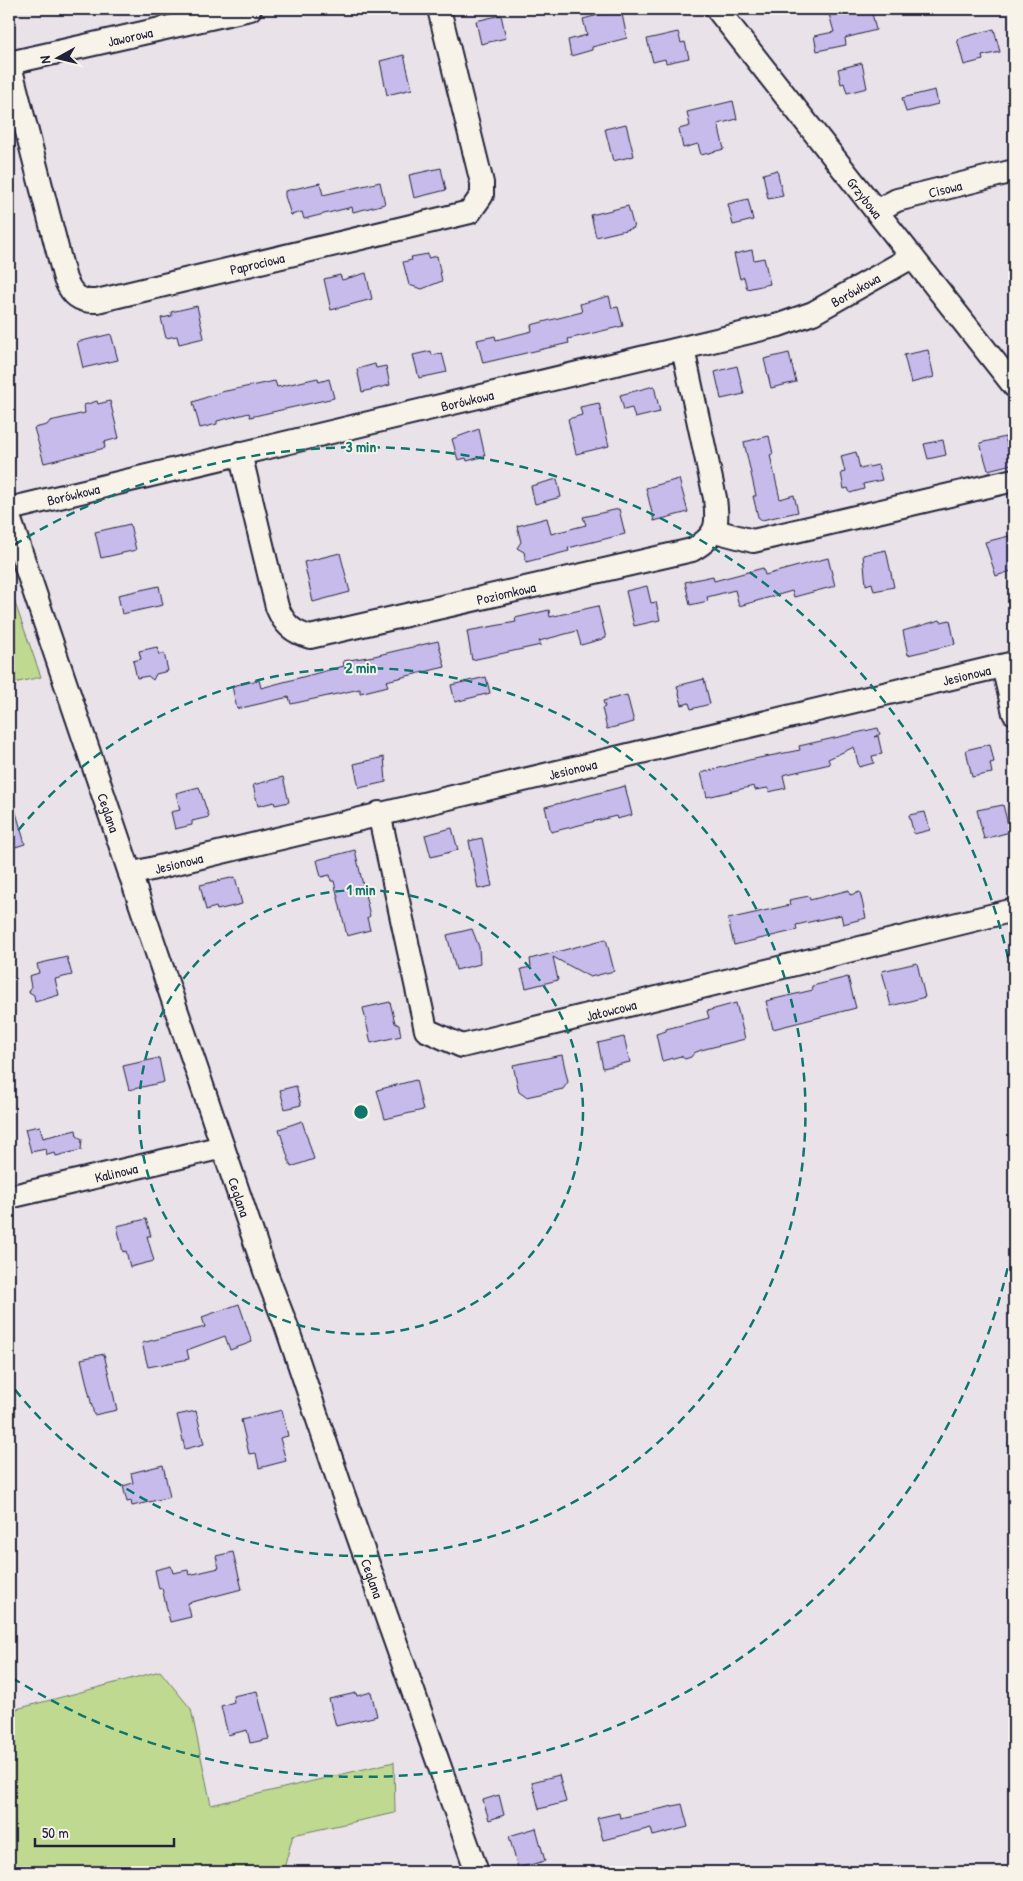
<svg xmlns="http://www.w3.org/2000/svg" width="1023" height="1881" viewBox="0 0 1023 1881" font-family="'Patrick Hand',sans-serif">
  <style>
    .green { fill: #bfd990; stroke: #707e66 }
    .building { fill: #c7bbec; stroke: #22223b }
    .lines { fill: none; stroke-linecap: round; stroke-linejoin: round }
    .minor-casing { stroke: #22223b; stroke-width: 26 }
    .minor { stroke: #f7f3e8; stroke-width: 22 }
    .ring { fill: none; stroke: #0f766e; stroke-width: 2.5; stroke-dasharray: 9 6 }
    .labels { text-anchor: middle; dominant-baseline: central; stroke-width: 4; stroke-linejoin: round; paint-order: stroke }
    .street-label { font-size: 14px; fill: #22223b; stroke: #f7f3e8 }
    .centre { fill: #0f766e; stroke: #f7f3e8; stroke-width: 2.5 }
    .ring-label { font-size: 15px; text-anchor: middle; font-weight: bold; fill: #0f766e; stroke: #f7f3e8; stroke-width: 4; stroke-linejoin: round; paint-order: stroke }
  </style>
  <rect width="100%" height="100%" fill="#e9e2e9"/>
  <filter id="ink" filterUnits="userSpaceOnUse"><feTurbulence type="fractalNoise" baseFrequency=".02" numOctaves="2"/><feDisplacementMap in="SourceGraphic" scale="10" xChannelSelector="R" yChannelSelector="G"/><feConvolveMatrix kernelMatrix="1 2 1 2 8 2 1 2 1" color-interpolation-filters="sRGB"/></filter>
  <g filter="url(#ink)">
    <!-- green -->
    <g class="green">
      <path d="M 9,586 L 41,677 L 9,684 Z"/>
      <path d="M 160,1671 L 191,1709 L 211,1805 L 394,1762 L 395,1813 L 293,1835 L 283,1872 L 9,1872 L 9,1711 Z"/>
    </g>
    <!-- building -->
    <g class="building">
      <path d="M 621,9 L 627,38 L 592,47 L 592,50 L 571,56 L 568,40 L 587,35 L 583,19 Z"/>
      <path d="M 838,9 L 871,9 L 876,30 L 845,38 L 846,45 L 817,51 L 814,36 L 834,32 L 829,14 L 839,12 Z"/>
      <path d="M 501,15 L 506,38 L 481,44 L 476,21 Z"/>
      <path d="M 994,29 L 1000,52 L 982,56 L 983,60 L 964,65 L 957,39 Z"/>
      <path d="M 678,32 L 681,43 L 685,42 L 689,58 L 666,63 L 665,59 L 653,62 L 647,39 Z"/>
      <path d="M 404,55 L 412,89 L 387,95 L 380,61 Z"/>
      <path d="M 862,63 L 867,88 L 847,93 L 844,83 L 841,84 L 838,69 Z"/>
      <path d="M 935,90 L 938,104 L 906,112 L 902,98 Z"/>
      <path d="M 733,101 L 737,119 L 718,124 L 724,149 L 701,155 L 698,144 L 683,148 L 679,129 L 690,126 L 687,112 Z"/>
      <path d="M 626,124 L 634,156 L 613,161 L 605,129 Z"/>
      <path d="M 441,168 L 446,190 L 414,198 L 409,175 Z"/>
      <path d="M 777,170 L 783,196 L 768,199 L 763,174 Z"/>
      <path d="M 380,182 L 385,204 L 353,212 L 352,207 L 304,219 L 302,212 L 291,215 L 285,196 L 285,191 L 320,183 L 323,195 Z"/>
      <path d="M 748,199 L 753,220 L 733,225 L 728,204 Z"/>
      <path d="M 628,206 L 634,228 L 596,237 L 591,215 Z"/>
      <path d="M 752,250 L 754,260 L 764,258 L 770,284 L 747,289 L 744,277 L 740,279 L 734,254 Z"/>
      <path d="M 428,254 L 428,258 L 437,256 L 442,281 L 422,289 L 409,285 L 403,262 L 412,260 L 411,257 Z"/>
      <path d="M 366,273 L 372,299 L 331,310 L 324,279 L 340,275 L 342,280 Z"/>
      <path d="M 609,296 L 612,308 L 618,307 L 623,326 L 568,339 L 569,343 L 483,363 L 477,340 L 495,336 L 496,340 L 532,331 L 531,325 L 582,312 L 580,304 Z"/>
      <path d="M 197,306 L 204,338 L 179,344 L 177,336 L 166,338 L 161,318 L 172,316 L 171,312 Z"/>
      <path d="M 111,334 L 118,360 L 83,368 L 77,342 Z"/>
      <path d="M 928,350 L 934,377 L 911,383 L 904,355 Z"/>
      <path d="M 431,351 L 432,355 L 442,353 L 447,372 L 419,378 L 413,355 Z"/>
      <path d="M 789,353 L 796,382 L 771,388 L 764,359 Z"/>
      <path d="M 375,364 L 376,368 L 386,366 L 390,385 L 362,392 L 357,369 Z"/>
      <path d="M 737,366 L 744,394 L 721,399 L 715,372 Z"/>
      <path d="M 318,378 L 319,382 L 329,379 L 334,398 L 250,417 L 249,413 L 217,421 L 217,424 L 200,428 L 193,402 L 221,392 L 275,381 L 277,387 Z"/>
      <path d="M 654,386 L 660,412 L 635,418 L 632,408 L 624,410 L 620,395 Z"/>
      <path d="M 97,401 L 98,404 L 110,401 L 119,438 L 104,442 L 105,448 L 44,463 L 34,428 L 47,425 L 50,421 L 85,413 L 84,405 Z"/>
      <path d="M 599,403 L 609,446 L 576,454 L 568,419 L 582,415 L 580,407 Z"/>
      <path d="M 479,429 L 485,456 L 467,461 L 466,458 L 458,460 L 452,439 Z"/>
      <path d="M 769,436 L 773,454 L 770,455 L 780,499 L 794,495 L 798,512 L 762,520 L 758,517 L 753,496 L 756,496 L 744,442 Z"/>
      <path d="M 1005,437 L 1012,464 L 988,470 L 980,443 Z"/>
      <path d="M 943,440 L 946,455 L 928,459 L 924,444 Z"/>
      <path d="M 856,452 L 860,469 L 878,465 L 882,480 L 863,484 L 864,489 L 850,493 L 848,488 L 844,489 L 841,473 L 845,472 L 841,456 Z"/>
      <path d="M 557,479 L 561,497 L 535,504 L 531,486 Z"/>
      <path d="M 679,479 L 688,512 L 654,521 L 646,488 Z"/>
      <path d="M 619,509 L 625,534 L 568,548 L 569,551 L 526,562 L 524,552 L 517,548 L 521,542 L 517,526 L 547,518 L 551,534 L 586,525 L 583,517 Z"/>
      <path d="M 130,524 L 136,550 L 101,558 L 95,532 Z"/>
      <path d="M 1009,536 L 1014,555 L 1014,570 L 996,576 L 985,542 Z"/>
      <path d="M 886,550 L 894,587 L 874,591 L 872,583 L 866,585 L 863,555 Z"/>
      <path d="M 340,553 L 350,592 L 313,602 L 304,562 Z"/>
      <path d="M 828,558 L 835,586 L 794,597 L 792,591 L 739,606 L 735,590 L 707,597 L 708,601 L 690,605 L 685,582 L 713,576 L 714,581 L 763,568 L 765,575 Z"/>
      <path d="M 159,586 L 163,605 L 122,614 L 118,595 Z"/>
      <path d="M 647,586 L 651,603 L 656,602 L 660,620 L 634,626 L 626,591 Z"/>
      <path d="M 598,606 L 606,638 L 581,645 L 577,631 L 539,641 L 541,645 L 472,660 L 467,631 L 516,622 L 515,618 L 549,610 L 550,617 Z"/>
      <path d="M 940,620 L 941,622 L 950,620 L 955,644 L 908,655 L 903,631 Z"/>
      <path d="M 438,641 L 445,667 L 386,681 L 388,686 L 360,693 L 360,689 L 291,704 L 289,697 L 237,709 L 232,686 L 259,680 L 261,688 L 344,666 L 343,661 L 374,656 Z"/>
      <path d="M 157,647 L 159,655 L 164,653 L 168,671 L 156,674 L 153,680 L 148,676 L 137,678 L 133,661 L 141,659 L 139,651 Z"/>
      <path d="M 486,677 L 490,693 L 455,702 L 451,685 Z"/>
      <path d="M 704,679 L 710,704 L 691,709 L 689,703 L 682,705 L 677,686 Z"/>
      <path d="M 627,695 L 634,722 L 607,729 L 602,708 L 605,707 L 603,701 Z"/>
      <path d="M 878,728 L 880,734 L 874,737 L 878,736 L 882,754 L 872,756 L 874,763 L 859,767 L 854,747 L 828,759 L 830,764 L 783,775 L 786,788 L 769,792 L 768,788 L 755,790 L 754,786 L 707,797 L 701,773 L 749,760 L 800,750 L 799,746 Z"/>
      <path d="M 990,744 L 994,762 L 990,763 L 992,773 L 972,777 L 966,750 Z"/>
      <path d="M 384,757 L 386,782 L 359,788 L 354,764 Z"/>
      <path d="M 283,777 L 289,802 L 275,805 L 274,802 L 258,806 L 253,785 Z"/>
      <path d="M 625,786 L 632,815 L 617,819 L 616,816 L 551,832 L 545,807 Z"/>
      <path d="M 199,787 L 209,817 L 192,821 L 192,825 L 175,829 L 171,812 L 180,810 L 176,793 Z"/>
      <path d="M 9,802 L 13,802 L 25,844 L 9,849 Z"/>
      <path d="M 1003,805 L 1010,832 L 984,839 L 977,810 Z"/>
      <path d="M 925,812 L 930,830 L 914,834 L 909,815 Z"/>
      <path d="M 452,828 L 458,850 L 431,857 L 425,835 Z"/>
      <path d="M 482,838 L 492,886 L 478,889 L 469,841 Z"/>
      <path d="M 355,850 L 370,916 L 367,918 L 370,930 L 347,936 L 334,881 L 331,881 L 330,875 L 321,877 L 317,860 Z"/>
      <path d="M 235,877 L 242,904 L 217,910 L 216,907 L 206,910 L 200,885 Z"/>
      <path d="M 849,890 L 850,895 L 860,892 L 866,918 L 843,924 L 841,915 L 796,925 L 797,930 L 734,945 L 728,919 L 790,905 L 789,900 L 809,896 L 810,900 Z"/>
      <path d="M 472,929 L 479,947 L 480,964 L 456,970 L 447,935 Z"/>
      <path d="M 606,939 L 614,971 L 590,977 L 553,957 L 558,980 L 526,988 L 521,969 L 531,967 L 530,959 Z"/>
      <path d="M 67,957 L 72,975 L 55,979 L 59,995 L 35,1002 L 34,995 L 29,992 L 31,987 L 29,976 L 39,973 L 37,964 Z"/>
      <path d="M 917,963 L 925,997 L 891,1006 L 882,971 Z"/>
      <path d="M 848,977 L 856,1008 L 773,1029 L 766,1001 L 813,990 L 812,986 Z"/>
      <path d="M 390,1002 L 395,1023 L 399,1025 L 401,1036 L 371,1043 L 363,1008 Z"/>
      <path d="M 736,1003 L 745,1039 L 701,1050 L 694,1053 L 691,1057 L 685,1059 L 681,1056 L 662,1061 L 656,1034 L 666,1031 L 666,1029 L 709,1018 L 707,1011 Z"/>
      <path d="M 624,1037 L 630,1062 L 603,1068 L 598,1043 Z"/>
      <path d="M 562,1055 L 568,1082 L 563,1089 L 526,1097 L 519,1092 L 513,1065 Z"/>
      <path d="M 159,1058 L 164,1082 L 129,1090 L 123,1066 Z"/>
      <path d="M 416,1080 L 423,1110 L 385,1119 L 377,1090 Z"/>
      <path d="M 296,1086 L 301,1105 L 285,1109 L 280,1090 Z"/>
      <path d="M 302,1121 L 314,1159 L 291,1167 L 279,1129 Z"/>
      <path d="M 40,1126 L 43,1138 L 76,1130 L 77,1136 L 82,1139 L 81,1150 L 56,1156 L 55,1153 L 47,1155 L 46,1149 L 31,1152 L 25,1129 Z"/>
      <path d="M 146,1219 L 151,1236 L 147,1236 L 154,1261 L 130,1267 L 126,1251 L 123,1252 L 117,1226 Z"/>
      <path d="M 239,1304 L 252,1342 L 230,1350 L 225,1336 L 187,1350 L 189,1359 L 148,1367 L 142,1343 L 205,1327 L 202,1317 Z"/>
      <path d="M 104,1354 L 117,1410 L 94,1415 L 81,1359 Z"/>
      <path d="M 282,1410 L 288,1436 L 280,1438 L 286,1461 L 259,1468 L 256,1453 L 249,1454 L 241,1420 Z"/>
      <path d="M 196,1411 L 204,1444 L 185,1449 L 177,1415 Z"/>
      <path d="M 163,1465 L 170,1497 L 132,1506 L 131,1501 L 127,1502 L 123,1486 L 133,1483 L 131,1473 Z"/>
      <path d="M 233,1552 L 242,1589 L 188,1603 L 191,1617 L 170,1622 L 162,1588 L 159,1589 L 155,1570 L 171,1566 L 173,1573 L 188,1570 L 189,1575 L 219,1568 L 216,1556 Z"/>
      <path d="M 257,1691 L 269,1739 L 250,1743 L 247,1730 L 228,1735 L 221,1706 L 234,1702 L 233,1696 Z"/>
      <path d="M 371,1692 L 377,1716 L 336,1726 L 329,1699 L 356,1693 L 357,1696 Z"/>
      <path d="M 559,1775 L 566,1802 L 539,1809 L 532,1782 Z"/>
      <path d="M 499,1795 L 504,1815 L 489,1820 L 483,1800 Z"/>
      <path d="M 682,1804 L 688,1827 L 653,1836 L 651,1828 L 603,1840 L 597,1818 L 619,1813 L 620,1818 Z"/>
      <path d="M 536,1828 L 545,1861 L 518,1868 L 509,1836 Z"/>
    </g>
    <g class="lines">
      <!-- minor casing -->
      <g class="minor-casing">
        <g id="minor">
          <path id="s1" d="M 717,9 L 1014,386"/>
          <path id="s2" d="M 9,62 L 65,279 C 72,295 79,302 97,301 L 470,212 L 482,195 L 482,183 L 439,9"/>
          <path id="s3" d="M 9,63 L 250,9"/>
          <path id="s4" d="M 878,210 L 897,200 L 1014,171"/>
          <path id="s5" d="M 240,453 L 277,607 C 284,624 292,632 310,637 L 692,550 C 718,535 718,526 715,498 L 683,349"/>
          <path id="s6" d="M 9,509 L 779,325 L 813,313 L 912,257"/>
          <path id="s7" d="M 9,517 L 265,1271 L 286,1325 L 340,1485 L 477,1872"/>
          <path d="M 715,531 L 753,541 L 1014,480"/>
          <path d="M 1003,666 L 1014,713"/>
          <path id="s8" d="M 379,813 L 426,1030 L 462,1046 L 1014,910"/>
          <path id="s9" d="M 130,874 L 1014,663"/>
          <path id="s10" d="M 9,1197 L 223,1147"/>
        </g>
      </g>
      <!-- minor -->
      <use href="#minor" class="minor"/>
    </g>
  </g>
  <!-- distance rings -->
  <g class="ring">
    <circle cx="361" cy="1112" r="222"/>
    <path d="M9 842A444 444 0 1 1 9 1382"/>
    <path d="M1014 1239A665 665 0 0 1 14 1679M14 545A665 665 0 0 1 1014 985"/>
  </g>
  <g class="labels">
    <!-- street labels -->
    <g class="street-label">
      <text stroke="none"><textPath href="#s3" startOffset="124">Jaworowa</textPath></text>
      <text stroke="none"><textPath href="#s4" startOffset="71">Cisowa</textPath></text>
      <text stroke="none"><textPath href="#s1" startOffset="240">Grzybowa</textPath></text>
      <text stroke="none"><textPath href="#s2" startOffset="431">Paprociowa</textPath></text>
      <text stroke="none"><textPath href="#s6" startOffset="876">Borówkowa</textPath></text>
      <text stroke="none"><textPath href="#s6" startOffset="471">Borówkowa</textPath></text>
      <text stroke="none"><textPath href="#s6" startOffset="66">Borówkowa</textPath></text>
      <text stroke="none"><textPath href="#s5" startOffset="406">Poziomkowa</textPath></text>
      <text stroke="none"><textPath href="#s9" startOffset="860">Jesionowa</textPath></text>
      <text stroke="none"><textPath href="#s9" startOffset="455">Jesionowa</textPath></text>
      <text stroke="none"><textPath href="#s7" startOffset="312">Ceglana</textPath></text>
      <text stroke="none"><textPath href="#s9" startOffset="50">Jesionowa</textPath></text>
      <text stroke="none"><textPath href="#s8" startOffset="415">Jałowcowa</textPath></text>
      <text stroke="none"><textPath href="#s10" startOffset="110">Kalinowa</textPath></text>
      <text stroke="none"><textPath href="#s7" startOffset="718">Ceglana</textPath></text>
      <text stroke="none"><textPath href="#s7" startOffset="1122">Ceglana</textPath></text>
    </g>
  </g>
  <circle cx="361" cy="1112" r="8" class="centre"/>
  <g class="ring-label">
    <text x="361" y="452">3 min</text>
    <text x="361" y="673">2 min</text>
    <text x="361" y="895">1 min</text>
  </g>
  <!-- margin -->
  <rect width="1023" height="1881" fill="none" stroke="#f7f3e8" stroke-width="30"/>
  <rect x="15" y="15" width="993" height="1851" fill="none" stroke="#22223b" stroke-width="2" filter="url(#ink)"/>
  <!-- north arrow -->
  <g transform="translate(58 58) rotate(262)" stroke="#f7f3e8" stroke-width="4" paint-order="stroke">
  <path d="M0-4L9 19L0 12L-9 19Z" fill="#22223b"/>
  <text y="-8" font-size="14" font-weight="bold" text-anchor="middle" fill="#22223b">N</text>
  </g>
  <!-- scale -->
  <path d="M35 1838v8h139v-8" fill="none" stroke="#22223b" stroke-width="2.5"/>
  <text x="42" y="1838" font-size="15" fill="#22223b" stroke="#f7f3e8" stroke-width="4" paint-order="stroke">50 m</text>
</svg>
